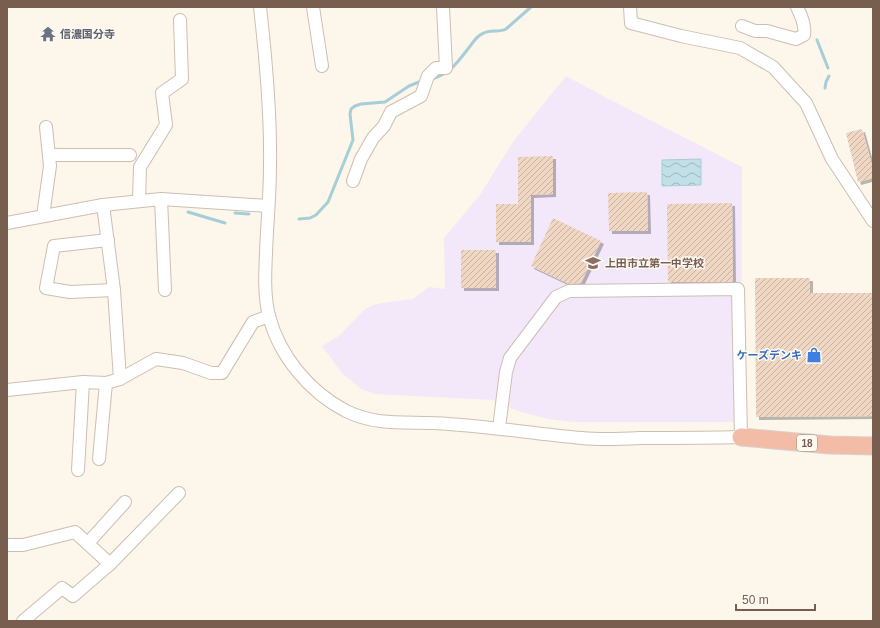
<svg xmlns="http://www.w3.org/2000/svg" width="880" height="628" viewBox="0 0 880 628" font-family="Arial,'Noto Sans JP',sans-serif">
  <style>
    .education { fill: #f3e8f9 }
    .water { fill: url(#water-waves); stroke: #a6ced7 }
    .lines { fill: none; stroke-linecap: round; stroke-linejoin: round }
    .stream { stroke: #a6ced7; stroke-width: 3 }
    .building { fill: url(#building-hatch); filter: url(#shadow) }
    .minor-casing { stroke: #cebeb1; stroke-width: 14 }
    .highway-casing { stroke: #d9d2ce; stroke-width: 19 }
    .minor { stroke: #fff; stroke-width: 12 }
    .highway { stroke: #f3bca6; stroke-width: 17 }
    .labels { text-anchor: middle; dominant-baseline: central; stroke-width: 3; stroke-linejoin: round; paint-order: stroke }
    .shield { fill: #fefaf2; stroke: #a08d80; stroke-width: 1 }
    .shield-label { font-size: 10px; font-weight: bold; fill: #775e4f }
    .worship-label { font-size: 11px; font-weight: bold; fill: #5b616d; stroke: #fefaf2; text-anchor: start }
    .education-label { font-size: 11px; font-weight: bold; fill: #785e54; stroke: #fefaf2; text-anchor: start }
    .shop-label { font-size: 11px; font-weight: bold; fill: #366cbe; stroke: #fefaf2; text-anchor: end }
  </style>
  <defs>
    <pattern id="water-waves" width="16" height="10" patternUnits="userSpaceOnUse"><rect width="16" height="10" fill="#c0dfe6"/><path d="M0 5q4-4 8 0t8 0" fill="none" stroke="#a1b8bd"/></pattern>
    <pattern id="building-hatch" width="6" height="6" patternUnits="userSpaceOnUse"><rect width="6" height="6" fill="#f0d7c4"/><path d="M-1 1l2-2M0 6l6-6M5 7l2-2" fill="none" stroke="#c7b2a2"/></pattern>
    <filter id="shadow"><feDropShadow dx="3" dy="3" stdDeviation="0" flood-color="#0004"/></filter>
  </defs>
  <rect width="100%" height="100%" fill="#fcf6eb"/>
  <!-- education -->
  <path class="education" d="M 566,76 L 605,97 L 742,167 L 741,422 L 574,422 L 548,419 L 518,411 L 492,400 L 375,394 L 361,389 L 342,373 L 322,346 L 339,336 L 364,310 L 373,305 L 383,303 L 413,299 L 429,287 L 445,289 L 444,238 L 480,195 L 513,142 Z"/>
  <!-- water -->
  <path class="water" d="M 701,159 L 701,185 L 662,186 L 662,160 Z"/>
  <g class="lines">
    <!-- stream -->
    <g class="stream">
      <path d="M 817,40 L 828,68"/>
      <path d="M 431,79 C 451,74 459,60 471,45 C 474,41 477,36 482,34 C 489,29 499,33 506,29 L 531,7"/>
      <path d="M 825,88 L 826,82 L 829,76"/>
      <path d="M 188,212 L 225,223"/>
      <path d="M 235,213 L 249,214"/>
      <path d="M 299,219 L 310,218 L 316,215 L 328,202 L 353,140 L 350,114 L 351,109 L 355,106 L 361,104 L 385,102 L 409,86 L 424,80"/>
    </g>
  </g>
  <!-- building -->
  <g class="building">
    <path d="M 862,129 L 873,169 L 873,178 L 858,182 L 846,133 Z"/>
    <path d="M 553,156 L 553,194 L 531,195 L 531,242 L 496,242 L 496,204 L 518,204 L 518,157 Z"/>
    <path d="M 647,192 L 648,231 L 609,231 L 608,193 Z"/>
    <path d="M 732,203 L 733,282 L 668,282 L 667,204 Z"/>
    <path d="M 553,218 L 601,241 L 581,283 L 569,284 L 531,266 Z"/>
    <rect x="461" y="250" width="35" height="38"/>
    <path d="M 755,278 L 810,278 L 810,293 L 873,293 L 873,416 L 756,417 Z"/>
  </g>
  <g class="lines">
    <!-- minor casing -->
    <g class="minor-casing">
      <g id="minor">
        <path d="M 260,7 C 266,60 271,112 270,166 C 270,195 267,224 266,253 C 265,274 264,296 269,316 C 279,355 309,392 346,411 C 381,428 412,420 449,424 C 493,427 537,434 582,438 C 601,440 621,439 640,438 C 674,438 707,438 741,437 L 738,289 L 569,291 L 556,297 L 510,358 L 506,372 L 499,428"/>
        <path d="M 313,7 L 322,66"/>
        <path d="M 630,7 L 631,23 L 681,36 L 740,48 L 773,67 L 806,103 L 832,159 L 873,221"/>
        <path d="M 742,26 L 755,31 L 767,31 L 796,39 L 804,35 C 806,26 801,15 797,7"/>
        <path d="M 49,155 L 130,155"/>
        <path d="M 353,181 L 361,159 L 373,138 L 384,126 L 391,112 L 421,96 L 428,76 L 436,68 L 446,68 L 443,7"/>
        <path d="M 161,199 L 165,290"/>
        <path d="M 139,200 L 140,167 L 166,125 L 162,93 L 182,79 L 180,20"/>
        <path d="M 103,205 L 114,290 L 120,379"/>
        <path d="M 43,216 L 50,166 L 46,127"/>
        <path d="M 7,223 L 103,205 L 161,199 L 268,206"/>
        <path d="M 108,240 L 54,246 L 46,288 L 70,292 L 114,290"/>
        <path d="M 7,390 L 83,382 L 106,383 L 120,379 L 156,359 L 183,363 L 211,373 L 222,373 L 253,322 L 269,316"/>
        <path d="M 99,459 L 106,383"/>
        <path d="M 78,470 L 83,382"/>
        <path d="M 88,543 L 125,502"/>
        <path d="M 7,545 L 23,545 L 75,532 L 110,564"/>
        <path d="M 23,621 L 62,588 L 73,596 L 110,564 L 179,493"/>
      </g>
    </g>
    <!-- highway casing -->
    <g class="highway-casing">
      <path id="highway" d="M 741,437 L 830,445 L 873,446"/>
    </g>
    <!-- minor -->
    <use href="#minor" class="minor"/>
    <!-- highway -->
    <use href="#highway" class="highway"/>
  </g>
  <!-- icons -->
  <defs>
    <g id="temple-bare" transform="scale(1.2)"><path d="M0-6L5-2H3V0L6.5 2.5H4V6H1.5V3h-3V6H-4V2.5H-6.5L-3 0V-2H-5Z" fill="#6b7280" stroke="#fefaf2" stroke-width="2.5" paint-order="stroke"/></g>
    <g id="school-bare" transform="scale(1.2)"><path d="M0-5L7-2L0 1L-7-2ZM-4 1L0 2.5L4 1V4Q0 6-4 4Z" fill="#8d6e63" stroke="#fefaf2" stroke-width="2.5" paint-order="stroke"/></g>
    <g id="shop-bare" transform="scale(1.2)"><path d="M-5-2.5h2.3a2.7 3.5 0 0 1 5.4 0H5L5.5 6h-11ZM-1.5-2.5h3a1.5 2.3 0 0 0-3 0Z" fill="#3f7fe0" stroke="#fefaf2" stroke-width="2.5" paint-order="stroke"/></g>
  </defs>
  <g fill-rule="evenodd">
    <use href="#temple-bare" x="48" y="34"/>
    <use href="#school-bare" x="593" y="263"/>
    <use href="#shop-bare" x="814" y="355"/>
  </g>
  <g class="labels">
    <!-- shield labels -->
    <rect class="shield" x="797" y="435" width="20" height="16" rx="3"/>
    <g class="shield-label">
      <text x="807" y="443">18</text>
    </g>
    <!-- worship labels -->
    <g class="worship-label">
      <text x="60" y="34">信濃国分寺</text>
    </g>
    <!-- education labels -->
    <g class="education-label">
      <text x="605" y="263">上田市立第一中学校</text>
    </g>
    <!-- shop labels -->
    <g class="shop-label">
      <text x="802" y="355">ケーズデンキ</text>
    </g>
  </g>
  <!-- border -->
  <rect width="880" height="628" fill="none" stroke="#775e4f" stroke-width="16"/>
  <!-- scale -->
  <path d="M736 604v6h79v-6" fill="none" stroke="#775e4f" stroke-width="2"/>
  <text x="742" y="604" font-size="12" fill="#775e4f" stroke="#fefaf2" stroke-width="3" paint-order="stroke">50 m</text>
</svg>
